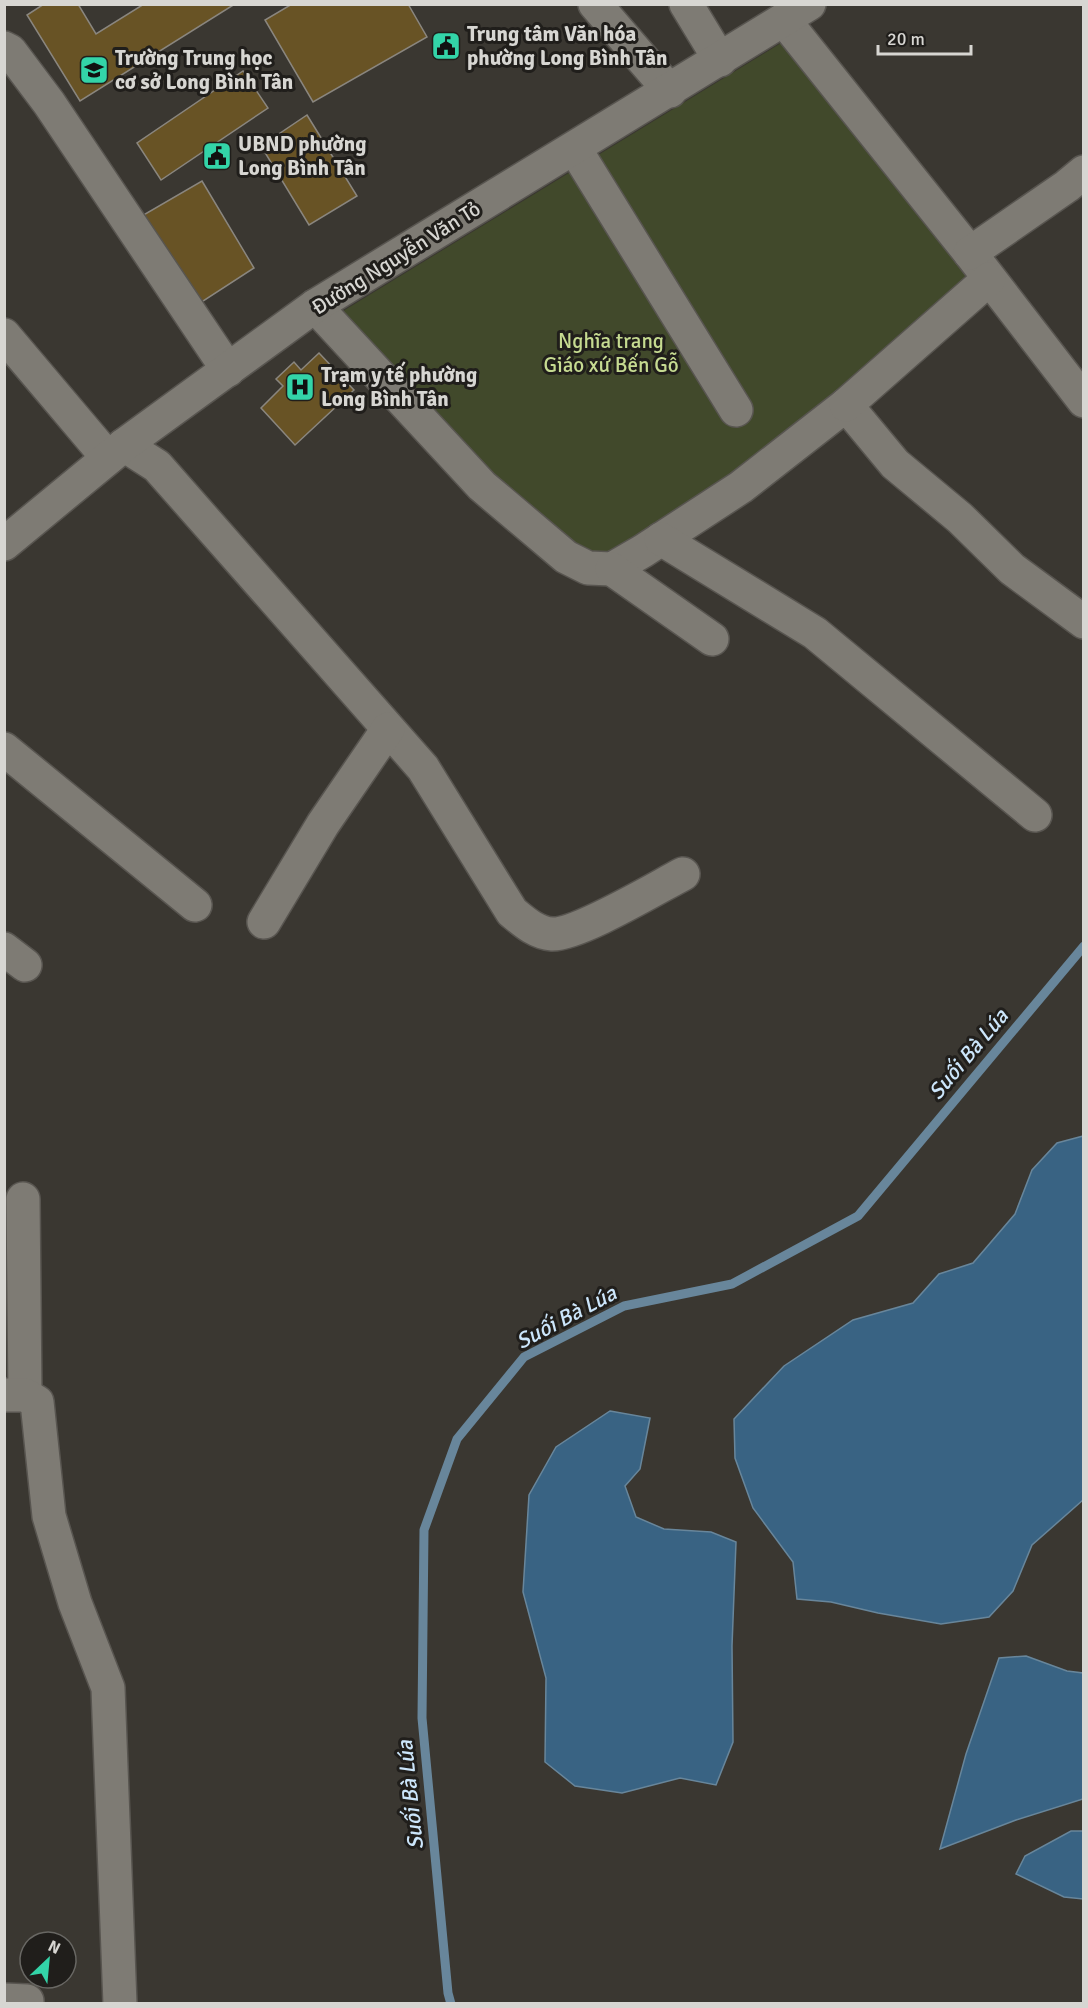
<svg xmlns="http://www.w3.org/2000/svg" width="1088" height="2008" viewBox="0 0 1088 2008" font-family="Signika,sans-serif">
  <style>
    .green { fill: #41492b }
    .water { fill: #396383; stroke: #68869b; stroke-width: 1.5 }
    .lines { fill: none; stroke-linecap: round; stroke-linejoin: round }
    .stream { stroke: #68869b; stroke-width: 9 }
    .building { fill: #685325; stroke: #8a867f; stroke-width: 1.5 }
    .minor-casing { stroke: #585550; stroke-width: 36 }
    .minor { stroke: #7e7b74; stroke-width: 33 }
    .labels { text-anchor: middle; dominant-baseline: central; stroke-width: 6; stroke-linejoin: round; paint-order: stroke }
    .poi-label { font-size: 21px; font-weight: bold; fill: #d7d6d2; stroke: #201e1b; text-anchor: start }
    .street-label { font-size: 21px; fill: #d7d6d2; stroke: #201e1b }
    .park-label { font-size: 21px; fill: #c6db91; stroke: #201e1b }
    .water-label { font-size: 22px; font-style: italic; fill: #cce6fb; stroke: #201e1b }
  </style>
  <rect width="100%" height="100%" fill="#3a3731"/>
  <!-- green -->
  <path class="green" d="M 786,40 L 976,280 L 841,400 L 656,534 L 591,560 L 487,480 L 335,316 Z"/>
  <!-- water -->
  <g class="water">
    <path d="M 1083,1136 L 1083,1500 L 1032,1545 L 1013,1591 L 989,1617 L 941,1624 L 878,1613 L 831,1602 L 797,1599 L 793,1562 L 753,1508 L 735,1458 L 734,1419 L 784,1366 L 853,1320 L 913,1303 L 939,1274 L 973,1263 L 1015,1214 L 1032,1170 L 1057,1143 Z"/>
    <path d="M 610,1411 L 650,1418 L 640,1469 L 625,1486 L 636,1517 L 664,1529 L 711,1532 L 736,1542 L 732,1646 L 733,1742 L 716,1785 L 680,1778 L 622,1793 L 575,1786 L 545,1762 L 546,1678 L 523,1592 L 529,1495 L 556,1447 Z"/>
    <path d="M 1026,1656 L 1067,1671 L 1083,1673 L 1083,1799 L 1016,1820 L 940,1849 L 966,1754 L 999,1658 Z"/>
    <path d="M 1071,1831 L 1083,1831 L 1083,1899 L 1064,1897 L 1016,1874 L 1025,1856 Z"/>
  </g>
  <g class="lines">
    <!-- stream -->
    <path class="stream" d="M 451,2004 L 448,1993 L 422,1718 L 424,1530 L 457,1439 L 524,1357 L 624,1306 L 732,1284 L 858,1216 L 1084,946"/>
  </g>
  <!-- building -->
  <g class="building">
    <path d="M 44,4 L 78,4 L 96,34 L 144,4 L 235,4 L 80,101 L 27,15 Z"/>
    <path d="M 292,4 L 408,4 L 427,37 L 313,102 L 265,20 Z"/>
    <path d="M 243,71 L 268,108 L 161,180 L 137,143 Z"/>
    <path d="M 307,115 L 357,196 L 309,225 L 261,146 Z"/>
    <path d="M 202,181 L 254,268 L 197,305 L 140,217 Z"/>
    <path d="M 319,353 L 354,390 L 295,445 L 261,408 L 283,386 L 276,379 L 294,362 L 301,370 Z"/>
  </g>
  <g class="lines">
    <!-- minor casing -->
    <g class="minor-casing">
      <g id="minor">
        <path d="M 595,4 L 670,91"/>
        <path d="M 686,4 L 720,60"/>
        <path d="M 784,20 L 970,253 L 1084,401"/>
        <path d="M 4,48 L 10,51 L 49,103 L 228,370"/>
        <path d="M 575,149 L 736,410"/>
        <path d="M 970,253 L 1067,186 L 1084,172"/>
        <path d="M 315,306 L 482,486 L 566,557 L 588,568 L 612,569 L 643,551 L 741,487 L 846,405 L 895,464 L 960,518 L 1012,569 L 1084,622"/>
        <path d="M 4,335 L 108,458"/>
        <path d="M 846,405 L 989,279"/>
        <path d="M 124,445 L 157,466 L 423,768 L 512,912 C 523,921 536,933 552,934 C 578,935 656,888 683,874"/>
        <path d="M 661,539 L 815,633 L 1035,815"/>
        <path d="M 4,544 L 124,445 L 315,306 L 809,4"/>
        <path d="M 612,569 L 712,639"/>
        <path d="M 4,749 L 195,905"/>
        <path d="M 264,922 L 323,824 L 388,729"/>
        <path d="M 4,949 L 25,965"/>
        <path d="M 23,1199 L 25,1395"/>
        <path d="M 4,1395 L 25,1395 L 37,1402 L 49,1516 L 75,1603 L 108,1688 L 120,2004"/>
        <path d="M 4,2000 L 27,2001"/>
      </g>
    </g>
    <!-- minor -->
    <use href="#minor" class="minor"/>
  </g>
  <!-- icons -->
  <defs>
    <g id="civic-square" transform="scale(1.5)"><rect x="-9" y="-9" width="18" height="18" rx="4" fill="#33d4a8" stroke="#201e1b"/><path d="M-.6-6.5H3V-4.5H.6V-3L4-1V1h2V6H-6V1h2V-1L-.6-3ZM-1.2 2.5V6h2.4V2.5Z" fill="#111"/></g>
    <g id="school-square" transform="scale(1.5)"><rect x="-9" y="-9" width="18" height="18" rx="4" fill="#33d4a8" stroke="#201e1b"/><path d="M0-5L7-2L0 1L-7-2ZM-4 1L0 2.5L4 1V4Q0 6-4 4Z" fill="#111"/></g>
    <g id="hospital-square" transform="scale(1.5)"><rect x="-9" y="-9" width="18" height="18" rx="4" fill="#33d4a8" stroke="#201e1b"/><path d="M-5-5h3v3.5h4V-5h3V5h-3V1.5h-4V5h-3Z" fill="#111"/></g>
  </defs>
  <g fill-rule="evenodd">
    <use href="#civic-square" x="446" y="46"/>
    <use href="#school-square" x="94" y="70"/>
    <use href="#civic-square" x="217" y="156"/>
    <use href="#hospital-square" x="300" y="387"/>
  </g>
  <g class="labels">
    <!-- poi labels -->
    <g class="poi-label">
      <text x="467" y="34">Trung tâm Văn hóa<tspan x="467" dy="24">phường Long Bình Tân</tspan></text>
      <text x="115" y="58">Trường Trung học<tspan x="115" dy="24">cơ sở Long Bình Tân</tspan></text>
      <text x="238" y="144">UBND phường<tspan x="238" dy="24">Long Bình Tân</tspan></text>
      <text x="321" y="375">Trạm y tế phường<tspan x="321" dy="24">Long Bình Tân</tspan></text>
    </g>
    <!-- street labels -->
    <g class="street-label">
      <text transform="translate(396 258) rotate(-32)">Đường Nguyễn Văn Tỏ</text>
    </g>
    <!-- park labels -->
    <g class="park-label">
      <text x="611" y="341">Nghĩa trang<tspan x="611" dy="24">Giáo xứ Bến Gỗ</tspan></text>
    </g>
    <!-- water labels -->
    <g class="water-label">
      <text transform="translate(968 1054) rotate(-50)">Suối Bà Lúa</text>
      <text transform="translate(566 1317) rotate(-28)">Suối Bà Lúa</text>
      <text transform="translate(410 1795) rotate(-96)">Suối Bà Lúa</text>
    </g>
  </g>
  <!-- border -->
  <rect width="1088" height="2008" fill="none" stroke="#d7d6d2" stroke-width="12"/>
  <!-- north arrow -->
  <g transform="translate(48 1960) rotate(26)"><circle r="28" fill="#201e1b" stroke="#696864" stroke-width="1.5"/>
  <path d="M0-4.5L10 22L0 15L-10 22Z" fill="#33d4a8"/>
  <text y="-9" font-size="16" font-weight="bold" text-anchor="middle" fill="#d7d6d2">N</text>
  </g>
  <!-- scale -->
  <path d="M878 45v9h93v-9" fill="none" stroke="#d7d6d2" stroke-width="3"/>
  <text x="887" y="45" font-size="18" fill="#d7d6d2" stroke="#201e1b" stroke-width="4.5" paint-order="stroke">20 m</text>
</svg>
